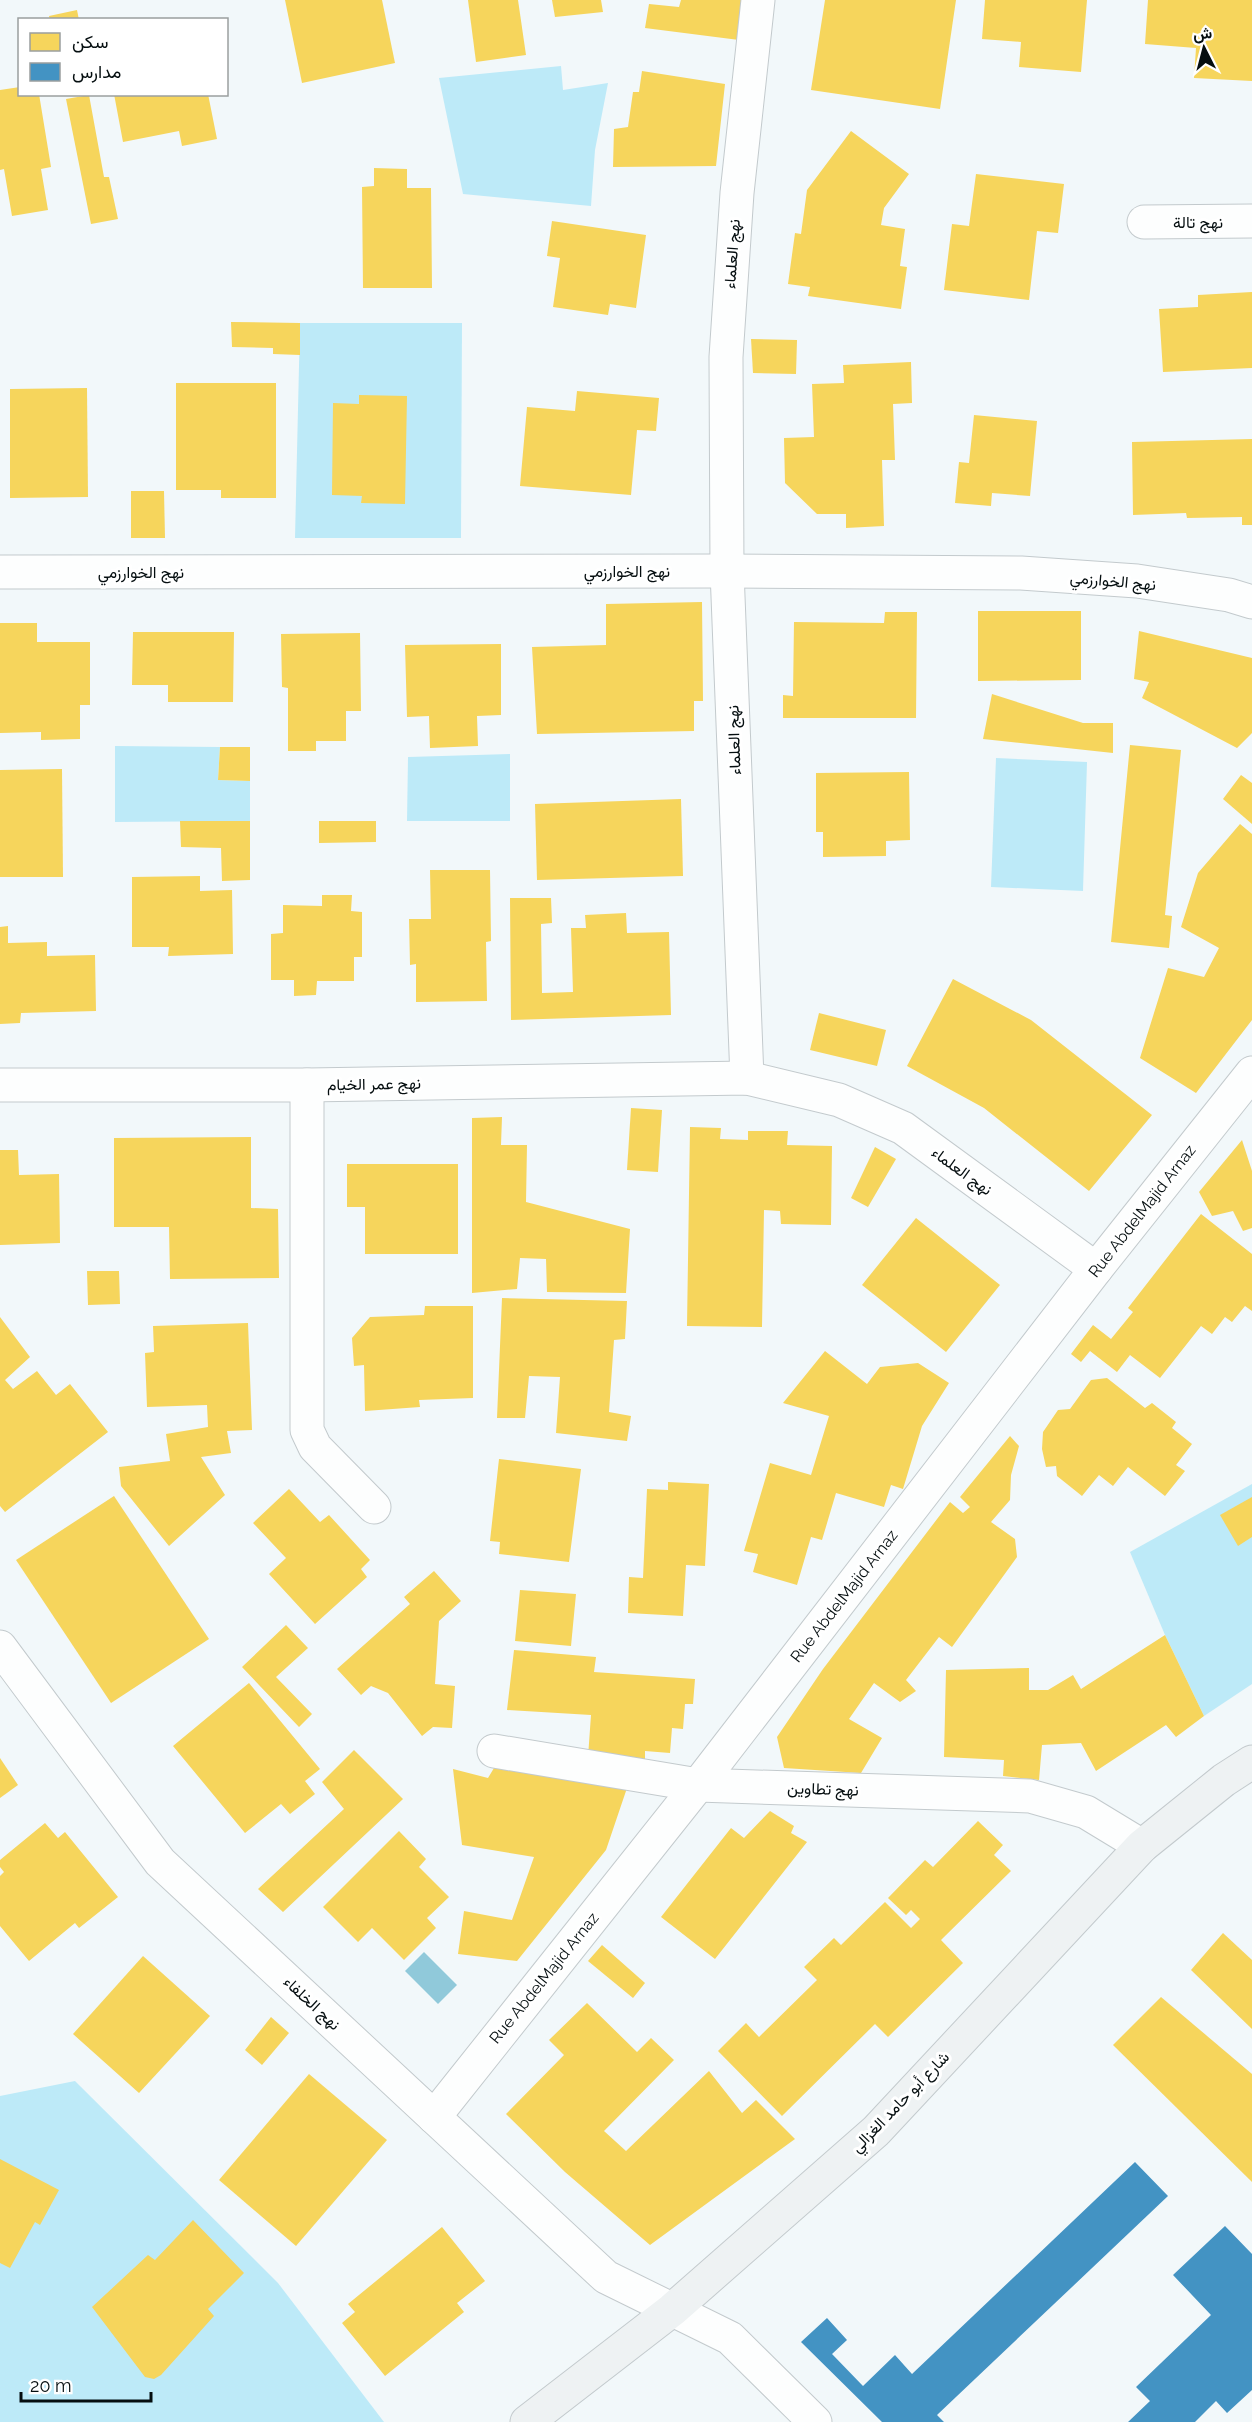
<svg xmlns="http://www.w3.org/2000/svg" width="1252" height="2422" viewBox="0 0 1252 2422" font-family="Raleway,Vazirmatn,sans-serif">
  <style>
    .green { fill: #bdeaf8 }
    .water { fill: #90c9da }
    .homes { fill: #f6d55c }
    .schools { fill: #4393c3 }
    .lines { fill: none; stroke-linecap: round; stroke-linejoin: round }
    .minor-casing { stroke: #c3cacd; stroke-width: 35 }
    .secondary-casing { stroke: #c3cacd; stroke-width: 35 }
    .minor { stroke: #fdfefe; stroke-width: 33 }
    .secondary { stroke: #eef2f3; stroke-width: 33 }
    .labels { text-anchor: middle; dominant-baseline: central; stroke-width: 6; stroke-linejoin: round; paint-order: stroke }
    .street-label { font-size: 16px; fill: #050e10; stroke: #fff }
  </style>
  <rect width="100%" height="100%" fill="#f2f8fa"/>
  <!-- green -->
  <g class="green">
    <path d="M 561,66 L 563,90 L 608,83 L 595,150 L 591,206 L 463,194 L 439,78 Z"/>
    <path d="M 300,323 L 462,323 L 461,538 L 295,538 Z"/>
    <path d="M 115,746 L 220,747 L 218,780 L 250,781 L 250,821 L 115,822 Z"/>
    <path d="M 510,754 L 510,821 L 407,821 L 408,757 Z"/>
    <path d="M 996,758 L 1087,762 L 1083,891 L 991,887 Z"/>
    <path d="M 1252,1484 L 1252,1684 L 1204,1716 L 1165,1635 L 1130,1552 Z"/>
    <path d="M 75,2081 L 278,2283 L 384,2422 L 0,2422 L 0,2096 Z"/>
  </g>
  <!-- water -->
  <path class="water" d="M 424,1952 L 457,1985 L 438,2004 L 405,1971 Z"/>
  <!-- homes -->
  <g class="homes">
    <path d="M 285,0 L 382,0 L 395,63 L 302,83 Z"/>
    <path d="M 468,0 L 518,0 L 526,55 L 476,62 Z"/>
    <path d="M 552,0 L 601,0 L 603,12 L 555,17 Z"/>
    <path d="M 681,0 L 745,0 L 739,40 L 645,28 L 649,4 L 679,7 Z"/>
    <path d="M 825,0 L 956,0 L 940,109 L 811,90 Z"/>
    <path d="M 985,0 L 1087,0 L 1081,72 L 1019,67 L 1021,42 L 982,39 Z"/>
    <path d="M 1148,0 L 1252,0 L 1252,81 L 1194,78 L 1196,48 L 1145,44 Z"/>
    <path d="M 77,10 L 79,20 L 50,20 L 49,16 Z"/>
    <path d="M 642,71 L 725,84 L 716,166 L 613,167 L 614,129 L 628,127 L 633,92 L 639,92 Z"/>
    <path d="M 20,87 L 20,94 L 39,94 L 51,167 L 41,169 L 48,210 L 12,216 L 4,169 L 0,170 L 0,90 Z"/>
    <path d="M 114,94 L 208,94 L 217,139 L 182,146 L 179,131 L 123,142 Z"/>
    <path d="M 89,95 L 104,177 L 109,177 L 118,219 L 91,224 L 66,99 Z"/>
    <path d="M 851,131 L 909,174 L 884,208 L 881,225 L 905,229 L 900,266 L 907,267 L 901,309 L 808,296 L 810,287 L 788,284 L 795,233 L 801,234 L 807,190 Z"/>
    <path d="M 374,168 L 407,169 L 407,188 L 431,188 L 432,288 L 363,288 L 362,187 L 374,186 Z"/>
    <path d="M 976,174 L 1064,184 L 1058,233 L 1037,231 L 1029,300 L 944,290 L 952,224 L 969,226 Z"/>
    <path d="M 552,221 L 646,235 L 636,308 L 610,304 L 608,315 L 553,307 L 560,258 L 547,256 Z"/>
    <path d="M 1252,292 L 1252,368 L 1163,372 L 1159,309 L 1198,307 L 1198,295 Z"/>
    <path d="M 231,322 L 300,323 L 300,355 L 273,354 L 273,348 L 232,347 Z"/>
    <path d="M 751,339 L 797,340 L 796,374 L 753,373 Z"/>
    <path d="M 911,362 L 912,403 L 893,404 L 895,460 L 882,460 L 884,526 L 846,528 L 846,514 L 817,514 L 785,483 L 784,438 L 814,437 L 812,384 L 844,383 L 843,365 Z"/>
    <path d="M 176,383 L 276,383 L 276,498 L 221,498 L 221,490 L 176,490 Z"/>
    <path d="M 87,388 L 88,497 L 10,498 L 10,389 Z"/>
    <path d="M 577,391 L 659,398 L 656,431 L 637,430 L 631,495 L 520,486 L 527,407 L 575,411 Z"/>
    <path d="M 359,395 L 407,396 L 405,504 L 361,503 L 362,496 L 332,495 L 333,403 L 359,404 Z"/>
    <path d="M 974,415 L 1037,421 L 1030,496 L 992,493 L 991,506 L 955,503 L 959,462 L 969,463 Z"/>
    <path d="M 1252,439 L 1252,525 L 1242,525 L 1242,517 L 1187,518 L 1186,513 L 1133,515 L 1132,442 Z"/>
    <path d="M 131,491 L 164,491 L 165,538 L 131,538 Z"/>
    <path d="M 702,602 L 703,701 L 694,701 L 694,731 L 537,734 L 532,647 L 606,645 L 606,604 Z"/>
    <path d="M 978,611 L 1081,611 L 1081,680 L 978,681 Z"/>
    <path d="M 885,612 L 917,612 L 916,718 L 783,718 L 783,695 L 793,696 L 794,622 L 884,623 Z"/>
    <path d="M 0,623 L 37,623 L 37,642 L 90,642 L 90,705 L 80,705 L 80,739 L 41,740 L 41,732 L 0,733 Z"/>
    <path d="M 1139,631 L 1252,658 L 1252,733 L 1237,748 L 1142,698 L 1149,682 L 1134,679 Z"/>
    <path d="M 133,632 L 234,632 L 233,702 L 168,702 L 168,685 L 132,685 Z"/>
    <path d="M 360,633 L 361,711 L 346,711 L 346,741 L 316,741 L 316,751 L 288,751 L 288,688 L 282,687 L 281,634 Z"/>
    <path d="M 501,644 L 501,715 L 477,716 L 478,746 L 430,748 L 429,716 L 407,717 L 405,645 Z"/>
    <path d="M 992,694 L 1083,723 L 1113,723 L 1113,753 L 983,739 Z"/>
    <path d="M 1130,745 L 1181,750 L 1165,915 L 1172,916 L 1169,948 L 1111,942 Z"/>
    <path d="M 220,747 L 250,747 L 250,781 L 218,780 Z"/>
    <path d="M 62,769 L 63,877 L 0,877 L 0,770 Z"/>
    <path d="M 909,772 L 910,840 L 886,841 L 886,856 L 823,857 L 823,832 L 816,832 L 816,773 Z"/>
    <path d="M 1241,775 L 1252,783 L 1252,824 L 1223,799 Z"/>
    <path d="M 681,799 L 683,876 L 537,880 L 535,804 Z"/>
    <path d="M 180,821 L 250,821 L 250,880 L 222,881 L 221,848 L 181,847 Z"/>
    <path d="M 319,821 L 376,821 L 376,842 L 319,843 Z"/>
    <path d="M 1240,824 L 1252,834 L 1252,1020 L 1196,1093 L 1140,1058 L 1168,968 L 1204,977 L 1219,948 L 1181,927 L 1198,873 Z"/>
    <path d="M 430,870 L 490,870 L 491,941 L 486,942 L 487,1001 L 416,1002 L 416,964 L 410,965 L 409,919 L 431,919 Z"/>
    <path d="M 200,876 L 200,891 L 232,890 L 233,954 L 168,956 L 169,947 L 132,947 L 132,877 Z"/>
    <path d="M 322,895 L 352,895 L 351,911 L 362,912 L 362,957 L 354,957 L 354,981 L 317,981 L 316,995 L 294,996 L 294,980 L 271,980 L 271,934 L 283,933 L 283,905 L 322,906 Z"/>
    <path d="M 510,898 L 551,898 L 552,923 L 541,924 L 542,993 L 573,992 L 571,928 L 586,928 L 585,915 L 626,913 L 627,933 L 669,932 L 671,1015 L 511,1020 Z"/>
    <path d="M 8,926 L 8,943 L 47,942 L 47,956 L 95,955 L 96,1011 L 21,1013 L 20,1023 L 0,1024 L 0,927 Z"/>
    <path d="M 953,979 L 1031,1020 L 1152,1115 L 1089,1191 L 984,1108 L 907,1066 Z"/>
    <path d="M 819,1013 L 886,1030 L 877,1066 L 810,1050 Z"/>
    <path d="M 631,1108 L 662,1110 L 658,1172 L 627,1170 Z"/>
    <path d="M 502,1117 L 501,1145 L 527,1145 L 526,1202 L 630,1229 L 626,1293 L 547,1292 L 546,1259 L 520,1258 L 517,1289 L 472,1293 L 472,1118 Z"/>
    <path d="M 690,1127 L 721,1128 L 720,1139 L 748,1140 L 748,1131 L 788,1131 L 787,1145 L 832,1146 L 831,1225 L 781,1224 L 780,1211 L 764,1210 L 762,1327 L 687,1326 Z"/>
    <path d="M 251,1137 L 251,1208 L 278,1209 L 279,1278 L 170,1279 L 169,1227 L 114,1227 L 114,1138 Z"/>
    <path d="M 1242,1140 L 1252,1171 L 1252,1228 L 1243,1231 L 1233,1211 L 1212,1216 L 1199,1192 Z"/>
    <path d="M 875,1147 L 896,1159 L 868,1207 L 851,1198 Z"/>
    <path d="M 0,1150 L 18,1150 L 19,1175 L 59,1174 L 60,1243 L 0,1245 Z"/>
    <path d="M 347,1164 L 458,1164 L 458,1254 L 365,1254 L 365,1207 L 347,1207 Z"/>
    <path d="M 1201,1214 L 1252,1254 L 1252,1311 L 1245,1306 L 1232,1322 L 1225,1317 L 1212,1334 L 1201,1326 L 1160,1378 L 1130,1355 L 1117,1372 L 1090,1351 L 1081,1362 L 1071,1354 L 1093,1325 L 1111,1339 L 1133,1312 L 1128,1308 Z"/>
    <path d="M 916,1218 L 1000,1285 L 946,1352 L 862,1285 Z"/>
    <path d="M 87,1271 L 119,1271 L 120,1304 L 88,1305 Z"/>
    <path d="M 502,1298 L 627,1301 L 625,1339 L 614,1340 L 609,1412 L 631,1416 L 627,1441 L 556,1433 L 560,1377 L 529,1376 L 525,1418 L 497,1418 Z"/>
    <path d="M 425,1306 L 473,1306 L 473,1398 L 419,1400 L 420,1407 L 365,1411 L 364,1365 L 354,1366 L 352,1338 L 370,1317 L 424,1315 Z"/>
    <path d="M 0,1317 L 30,1357 L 5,1380 L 13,1389 L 37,1371 L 56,1395 L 70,1384 L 108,1432 L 5,1512 L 0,1506 Z"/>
    <path d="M 248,1323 L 252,1430 L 227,1431 L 231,1453 L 201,1457 L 225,1495 L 169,1546 L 121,1486 L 119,1467 L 170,1461 L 166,1434 L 208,1427 L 207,1405 L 147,1407 L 145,1353 L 154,1352 L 153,1326 Z"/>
    <path d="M 825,1351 L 867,1384 L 880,1367 L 918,1363 L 949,1383 L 922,1426 L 903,1489 L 891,1485 L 884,1507 L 836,1493 L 822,1540 L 811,1537 L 797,1585 L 753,1572 L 758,1554 L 744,1551 L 770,1463 L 811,1475 L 829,1416 L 783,1403 Z"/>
    <path d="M 1107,1378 L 1145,1408 L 1152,1403 L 1176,1422 L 1172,1428 L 1192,1444 L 1176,1465 L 1185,1471 L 1165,1496 L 1128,1467 L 1113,1486 L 1099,1475 L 1082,1496 L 1057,1476 L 1056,1466 L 1046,1467 L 1042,1449 L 1043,1432 L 1058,1410 L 1070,1409 L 1091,1380 Z"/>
    <path d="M 1010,1436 L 1019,1446 L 1011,1475 L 1010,1500 L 991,1522 L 1015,1539 L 1017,1557 L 952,1647 L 939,1637 L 906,1680 L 916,1691 L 900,1702 L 874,1683 L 849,1719 L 882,1738 L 861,1773 L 784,1768 L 777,1737 L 823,1669 L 950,1502 L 963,1513 L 970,1507 L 960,1497 Z"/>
    <path d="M 499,1459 L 581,1469 L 569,1562 L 499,1554 L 500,1542 L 490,1541 Z"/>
    <path d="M 668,1482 L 709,1484 L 705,1566 L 686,1565 L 683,1616 L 628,1613 L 629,1577 L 643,1578 L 647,1489 L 668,1490 Z"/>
    <path d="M 289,1489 L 320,1522 L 329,1515 L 370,1560 L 361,1569 L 367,1577 L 315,1624 L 269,1574 L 286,1558 L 253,1523 Z"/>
    <path d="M 114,1496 L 209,1639 L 111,1703 L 16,1560 Z"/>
    <path d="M 1252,1497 L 1252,1537 L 1238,1546 L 1220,1515 Z"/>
    <path d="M 434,1571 L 461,1601 L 439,1621 L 435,1684 L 455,1686 L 452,1728 L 433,1727 L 422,1736 L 388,1693 L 371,1686 L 361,1695 L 337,1669 L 410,1604 L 404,1597 Z"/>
    <path d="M 520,1590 L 576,1594 L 571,1646 L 515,1641 Z"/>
    <path d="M 286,1625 L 308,1648 L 276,1677 L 312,1714 L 299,1727 L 242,1667 Z"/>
    <path d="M 1165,1635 L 1204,1716 L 1176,1737 L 1166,1725 L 1096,1771 L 1081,1743 L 1042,1745 L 1039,1780 L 1003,1776 L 1004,1760 L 944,1757 L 946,1670 L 1029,1668 L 1029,1690 L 1048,1690 L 1073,1675 L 1081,1689 Z"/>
    <path d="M 514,1650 L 596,1657 L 594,1672 L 695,1679 L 693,1704 L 685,1704 L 683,1729 L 672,1728 L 670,1753 L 645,1751 L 645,1761 L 588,1757 L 591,1715 L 507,1710 Z"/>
    <path d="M 249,1683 L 320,1769 L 305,1781 L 315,1794 L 290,1814 L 281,1804 L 245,1833 L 173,1746 Z"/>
    <path d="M 354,1750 L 403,1799 L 283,1912 L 258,1889 L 344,1809 L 322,1782 Z"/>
    <path d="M 0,1758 L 18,1785 L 0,1798 Z"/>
    <path d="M 494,1768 L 627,1788 L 606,1850 L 517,1961 L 458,1954 L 464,1911 L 512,1920 L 534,1857 L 462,1845 L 453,1769 L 488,1778 Z"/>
    <path d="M 770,1811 L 794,1826 L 791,1833 L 807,1842 L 715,1959 L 661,1917 L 731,1828 L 744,1838 Z"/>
    <path d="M 978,1821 L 1003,1845 L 994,1855 L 1011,1871 L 941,1940 L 963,1963 L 888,2037 L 875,2024 L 782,2116 L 718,2051 L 746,2023 L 759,2037 L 817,1980 L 804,1967 L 834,1938 L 841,1945 L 885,1902 L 911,1928 L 920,1919 L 911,1910 L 906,1915 L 888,1898 L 925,1860 L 933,1867 Z"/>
    <path d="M 45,1823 L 58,1838 L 65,1832 L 118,1897 L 79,1928 L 75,1923 L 29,1961 L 0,1926 L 0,1876 L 4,1872 L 0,1867 L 0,1860 Z"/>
    <path d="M 399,1831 L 426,1859 L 419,1867 L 449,1897 L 427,1918 L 436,1928 L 404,1960 L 372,1928 L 358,1942 L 323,1907 Z"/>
    <path d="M 1223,1933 L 1252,1960 L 1252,2029 L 1191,1970 Z"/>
    <path d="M 602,1945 L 645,1983 L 633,1998 L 588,1961 Z"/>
    <path d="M 143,1956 L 210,2016 L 139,2093 L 73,2034 Z"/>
    <path d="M 1161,1997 L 1252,2074 L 1252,2182 L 1113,2045 Z"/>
    <path d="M 587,2003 L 637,2052 L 651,2038 L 674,2060 L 604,2131 L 626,2151 L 709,2071 L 742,2113 L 756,2100 L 795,2139 L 650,2245 L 565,2172 L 506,2114 L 564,2055 L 549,2040 Z"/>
    <path d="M 271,2017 L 289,2033 L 262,2065 L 245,2050 Z"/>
    <path d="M 309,2074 L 387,2140 L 296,2246 L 219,2180 Z"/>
    <path d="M 0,2159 L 59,2190 L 40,2225 L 35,2222 L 10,2268 L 0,2263 Z"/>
    <path d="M 193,2220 L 244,2273 L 208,2309 L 214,2316 L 161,2375 L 154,2379 L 145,2377 L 92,2307 L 148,2255 L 155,2260 Z"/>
    <path d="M 442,2227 L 485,2281 L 457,2303 L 464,2312 L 385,2376 L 342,2323 L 355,2312 L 348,2304 Z"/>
  </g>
  <!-- schools -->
  <g class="schools">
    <path d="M 1135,2162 L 1168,2196 L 937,2415 L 944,2422 L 882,2422 L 801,2342 L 827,2318 L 847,2340 L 832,2354 L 863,2386 L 895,2355 L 912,2374 Z"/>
    <path d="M 1225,2226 L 1252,2254 L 1252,2390 L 1227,2413 L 1216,2401 L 1195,2422 L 1128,2422 L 1150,2401 L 1136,2387 L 1211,2315 L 1173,2275 Z"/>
  </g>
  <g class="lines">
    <!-- minor casing -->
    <g class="minor-casing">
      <g id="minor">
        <path d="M 1144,222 L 1252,221"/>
        <path d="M 0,572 L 727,571 L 1021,573 L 1137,581 L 1229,595 L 1252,602"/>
        <path d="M 747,1078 L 727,571 L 726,357 L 737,193 L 758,0"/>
        <path d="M 0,1085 L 307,1085 L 747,1078 L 839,1100 L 903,1128 L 1096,1269"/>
        <path d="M 307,1085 L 307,1430 L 315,1447 L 374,1507"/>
        <path d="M 0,1647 L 160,1862 L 606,2277 L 730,2338 L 815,2422"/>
        <path d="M 494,1751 L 698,1785 L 1030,1796 L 1086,1812 L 1142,1846"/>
        <path d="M 434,2117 L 698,1785 L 1096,1269 L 1252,1073"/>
      </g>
    </g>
    <!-- secondary casing -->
    <g class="secondary-casing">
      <path id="secondary" d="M 527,2422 L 672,2310 L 876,2131 L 1142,1846 L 1224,1780 L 1252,1762"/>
    </g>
    <!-- minor -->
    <use href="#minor" class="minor"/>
    <!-- secondary -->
    <use href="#secondary" class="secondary"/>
  </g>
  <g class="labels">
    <!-- street labels -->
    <g class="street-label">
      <text x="1198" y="222">نهج تالة</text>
      <text transform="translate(732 254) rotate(-86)">نهج العلماء</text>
      <text x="627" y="571">نهج الخوارزمي</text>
      <text x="141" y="572">نهج الخوارزمي</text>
      <text transform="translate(1113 581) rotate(5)">نهج الخوارزمي</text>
      <text transform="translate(734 740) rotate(-92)">نهج العلماء</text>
      <text transform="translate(374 1084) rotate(-1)">نهج عمر الخيام</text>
      <text transform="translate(962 1171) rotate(36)">نهج العلماء</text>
      <text transform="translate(1142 1211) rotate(-52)">Rue AbdelMajid Arnaz</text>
      <text transform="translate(844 1596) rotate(-52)">Rue AbdelMajid Arnaz</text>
      <text transform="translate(823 1789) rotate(2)">نهج تطاوين</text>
      <text transform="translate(544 1978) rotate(-51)">Rue AbdelMajid Arnaz</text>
      <text transform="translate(312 2003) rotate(43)">نهج الخلفاء</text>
      <text transform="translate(900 2102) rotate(-46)">شارع أبو حامد الغزالي</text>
    </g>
  </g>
  <!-- legend -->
  <rect x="18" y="18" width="210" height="78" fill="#ffffff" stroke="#9b9f9f" stroke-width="1.5"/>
  <rect x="30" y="33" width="30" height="18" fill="#f6d55c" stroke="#9b9f9f" stroke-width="1.5"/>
  <text x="72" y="48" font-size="18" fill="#050e10">سكن</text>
  <rect x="30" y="63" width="30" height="18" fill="#4393c3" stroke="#9b9f9f" stroke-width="1.5"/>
  <text x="72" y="78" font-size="18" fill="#050e10">مدارس</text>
  <!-- north arrow -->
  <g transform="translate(1204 48) rotate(354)" stroke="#ffffff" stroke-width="4.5" paint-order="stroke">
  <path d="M0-4.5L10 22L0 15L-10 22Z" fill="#050e10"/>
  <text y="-9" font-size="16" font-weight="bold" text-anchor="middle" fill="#050e10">ش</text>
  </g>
  <!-- scale -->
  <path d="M21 2392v9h130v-9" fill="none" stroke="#050e10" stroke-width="3"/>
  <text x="30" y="2392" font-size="18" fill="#050e10" stroke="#ffffff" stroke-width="4.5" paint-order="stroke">20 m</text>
</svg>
